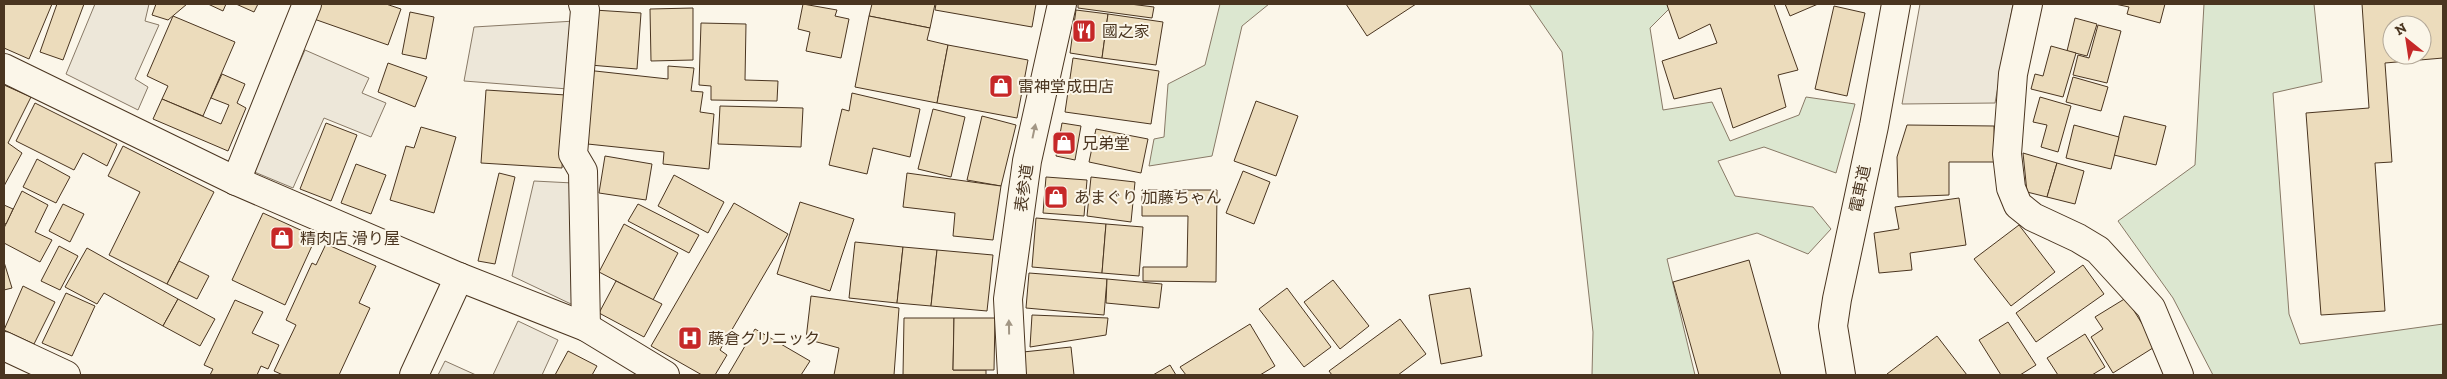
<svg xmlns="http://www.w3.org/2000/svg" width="2447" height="379" viewBox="0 0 2447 379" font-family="'Zilla Slab','Noto Sans JP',serif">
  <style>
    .green { fill: #dce7d0; stroke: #887966 }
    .parking { fill: #ede7d9; stroke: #887966 }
    .building { fill: #ecdcbc; stroke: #4a3520; fill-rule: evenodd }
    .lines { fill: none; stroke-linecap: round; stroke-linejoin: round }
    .minor-casing { stroke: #4a3520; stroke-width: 30 }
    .minor { stroke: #fbf6e9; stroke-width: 28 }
    .oneway { fill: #a29684 }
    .labels { text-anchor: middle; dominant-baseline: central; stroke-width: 4; stroke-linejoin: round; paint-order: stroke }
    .poi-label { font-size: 16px; fill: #4a3520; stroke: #fbf6e9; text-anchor: start }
    .street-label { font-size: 16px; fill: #4a3520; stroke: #fbf6e9 }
  </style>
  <rect width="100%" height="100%" fill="#fbf6e9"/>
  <!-- green -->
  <g class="green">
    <path d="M 1220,4 L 1269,4 L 1242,26 L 1212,156 L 1149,166 L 1154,139 L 1164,137 L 1168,84 L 1205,65 Z"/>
    <path d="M 1529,4 L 1674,4 L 1650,28 L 1663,110 L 1712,102 L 1730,141 L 1799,115 L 1806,97 L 1855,104 L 1836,173 L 1764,147 L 1718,161 L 1735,196 L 1813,207 L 1831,229 L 1808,254 L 1757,233 L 1667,259 L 1695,375 L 1592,375 L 1593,332 L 1562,52 Z"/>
    <path d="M 2204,4 L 2314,4 L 2322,82 L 2273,93 L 2289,314 L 2300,344 L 2443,324 L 2443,375 L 2213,375 L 2173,298 L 2118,221 L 2195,165 Z"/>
  </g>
  <!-- parking -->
  <g class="parking">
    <path d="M 95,4 L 149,4 L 145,21 L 159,25 L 135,79 L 148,87 L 138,110 L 66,74 Z"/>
    <path d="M 1920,4 L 2013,4 L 1995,103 L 1902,104 Z"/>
    <path d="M 575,21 L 568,89 L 464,81 L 474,27 Z"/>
    <path d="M 305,50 L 369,78 L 362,93 L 386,103 L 371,137 L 324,118 L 293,188 L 252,171 Z"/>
    <path d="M 534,181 L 573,183 L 578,297 L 571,304 L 512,276 Z"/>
    <path d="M 518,321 L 558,340 L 542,375 L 493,375 Z"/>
    <path d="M 445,361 L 476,375 L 438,375 Z"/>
  </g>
  <!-- building -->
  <g class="building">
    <path d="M 4,4 L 52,4 L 29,59 L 4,48 Z"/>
    <path d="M 57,4 L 84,4 L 63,60 L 40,52 Z"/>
    <path d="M 156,4 L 187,4 L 168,20 L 152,15 Z"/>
    <path d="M 208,4 L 226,4 L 223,11 Z"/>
    <path d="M 236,4 L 258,4 L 254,12 Z"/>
    <path d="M 319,4 L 386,4 L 401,9 L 388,45 L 314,19 Z"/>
    <path d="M 803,4 L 837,10 L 835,16 L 849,19 L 841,58 L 806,51 L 810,32 L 798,29 Z"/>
    <path d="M 872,4 L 935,4 L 930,28 L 869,16 Z"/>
    <path d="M 936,4 L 1036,4 L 1032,27 L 935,10 Z"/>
    <path d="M 1078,4 L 1130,4 L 1154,7 L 1152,18 L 1078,8 Z"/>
    <path d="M 1346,4 L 1416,4 L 1367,36 Z"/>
    <path d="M 1670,4 L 1774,4 L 1798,70 L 1778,75 L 1786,107 L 1733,128 L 1721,88 L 1674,99 L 1662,61 L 1717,43 L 1710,24 L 1679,39 L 1667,5 Z"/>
    <path d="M 1785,4 L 1818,4 L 1790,16 Z"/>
    <path d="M 2115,4 L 2165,4 L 2160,23 L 2127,14 L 2129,7 Z"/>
    <path d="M 2362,4 L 2443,4 L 2443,58 L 2385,63 L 2392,162 L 2375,163 L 2385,311 L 2321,315 L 2306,113 L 2369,108 ZM 2392,25 L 2422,25 L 2422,55 L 2392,55 Z"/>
    <path d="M 1834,6 L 1865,13 L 1847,96 L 1815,89 Z"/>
    <path d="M 693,8 L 693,60 L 651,61 L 650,9 Z"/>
    <path d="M 594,10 L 641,13 L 637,69 L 590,65 Z"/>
    <path d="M 1076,10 L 1108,14 L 1102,58 L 1070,53 Z"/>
    <path d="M 410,12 L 434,17 L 426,59 L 402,54 Z"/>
    <path d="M 1108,14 L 1163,22 L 1156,65 L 1102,58 Z"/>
    <path d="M 173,16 L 235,42 L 203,116 L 162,99 L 168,86 L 147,76 Z"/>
    <path d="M 869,16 L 930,28 L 927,40 L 948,45 L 937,103 L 855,87 Z"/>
    <path d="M 2075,18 L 2097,24 L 2087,56 L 2067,51 Z"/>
    <path d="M 701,23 L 746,24 L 745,80 L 778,81 L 777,101 L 711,100 L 711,86 L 699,85 Z"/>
    <path d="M 2098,25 L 2121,31 L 2107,83 L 2073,75 L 2078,55 L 2089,58 Z"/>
    <path d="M 948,45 L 1028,60 L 1017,118 L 937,103 Z"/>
    <path d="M 2051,46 L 2076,53 L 2063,97 L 2031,89 L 2035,74 L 2043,76 Z"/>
    <path d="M 1073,58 L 1159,71 L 1151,124 L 1065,112 Z"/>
    <path d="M 388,63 L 427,77 L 415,107 L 378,92 Z"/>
    <path d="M 668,66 L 694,68 L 691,91 L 703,92 L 700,112 L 714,114 L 709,169 L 663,164 L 664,152 L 578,143 L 586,70 L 668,79 Z"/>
    <path d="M 222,74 L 245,84 L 237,103 L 246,108 L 228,151 L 153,119 L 162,99 L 221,124 L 229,105 L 211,98 Z"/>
    <path d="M 2073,77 L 2108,87 L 2101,111 L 2066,102 Z"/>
    <path d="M 4,85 L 31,97 L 8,143 L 22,153 L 4,186 Z"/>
    <path d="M 486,90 L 566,95 L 562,168 L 481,163 Z"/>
    <path d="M 852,93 L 920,109 L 910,157 L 873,148 L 867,174 L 829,165 L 842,109 L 849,111 Z"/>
    <path d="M 2040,97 L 2071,106 L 2058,152 L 2041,147 L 2047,125 L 2033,122 Z"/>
    <path d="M 1256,101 L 1298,116 L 1276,176 L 1234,161 Z"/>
    <path d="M 35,103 L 117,144 L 107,166 L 83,153 L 74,170 L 16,141 Z"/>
    <path d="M 720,106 L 803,108 L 801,147 L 718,144 Z"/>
    <path d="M 933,109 L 965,117 L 951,177 L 918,169 Z"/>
    <path d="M 982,116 L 1016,125 L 1001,186 L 967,180 Z"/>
    <path d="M 2124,116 L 2166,126 L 2156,165 L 2114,155 Z"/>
    <path d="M 326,123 L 357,135 L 331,201 L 300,189 Z"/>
    <path d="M 1062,123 L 1081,126 L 1075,160 L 1056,156 Z"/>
    <path d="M 1907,125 L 1994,126 L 1995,162 L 1949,162 L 1949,195 L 1898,197 L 1897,157 Z"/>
    <path d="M 2074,125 L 2119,137 L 2111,169 L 2066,158 Z"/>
    <path d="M 421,127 L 456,137 L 434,213 L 390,200 L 406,146 L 414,148 Z"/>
    <path d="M 1096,129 L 1148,139 L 1141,173 L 1089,162 Z"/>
    <path d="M 123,146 L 214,192 L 167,284 L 109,255 L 140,192 L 108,176 Z"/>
    <path d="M 2023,153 L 2057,163 L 2047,197 L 2027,192 Z"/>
    <path d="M 605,156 L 652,164 L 646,200 L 599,193 Z"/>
    <path d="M 37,159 L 70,177 L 56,203 L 23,187 Z"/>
    <path d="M 2057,163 L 2084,171 L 2075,204 L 2047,197 Z"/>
    <path d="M 356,164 L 386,175 L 371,214 L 341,203 Z"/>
    <path d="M 1243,171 L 1270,182 L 1254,224 L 1226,213 Z"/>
    <path d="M 499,173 L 515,177 L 495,264 L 478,261 Z"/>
    <path d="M 907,173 L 1001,186 L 993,240 L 953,236 L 955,213 L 903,207 Z"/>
    <path d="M 674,175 L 724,202 L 708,233 L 658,206 Z"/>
    <path d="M 1046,177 L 1087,180 L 1084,216 L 1043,213 Z"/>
    <path d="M 1091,177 L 1135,182 L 1131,222 L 1087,216 Z"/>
    <path d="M 1142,190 L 1217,190 L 1216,282 L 1143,281 L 1143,267 L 1187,267 L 1188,216 L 1142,216 Z"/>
    <path d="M 22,191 L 48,205 L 35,232 L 52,240 L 40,262 L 4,243 L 4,228 Z"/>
    <path d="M 1959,198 L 1966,245 L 1910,253 L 1912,270 L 1879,273 L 1874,233 L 1899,229 L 1895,207 Z"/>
    <path d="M 800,202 L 854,219 L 830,291 L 777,274 Z"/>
    <path d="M 734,203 L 788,234 L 720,350 L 727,355 L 715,375 L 702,375 L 651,346 Z"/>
    <path d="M 63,204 L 84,214 L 70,242 L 49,231 Z"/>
    <path d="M 638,204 L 699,235 L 689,253 L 628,221 Z"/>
    <path d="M 4,205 L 13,209 L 6,224 L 4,223 Z"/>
    <path d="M 263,213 L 316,237 L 285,305 L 232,280 Z"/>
    <path d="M 1036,218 L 1106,224 L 1102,273 L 1032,267 Z"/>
    <path d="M 624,224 L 678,253 L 653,300 L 599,272 Z"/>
    <path d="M 1106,224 L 1143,227 L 1139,276 L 1102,273 Z"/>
    <path d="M 2019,225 L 2055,272 L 2011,306 L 1974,259 Z"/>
    <path d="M 855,242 L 903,247 L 897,303 L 849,298 Z"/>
    <path d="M 326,244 L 376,266 L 359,303 L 370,308 L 339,375 L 283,375 L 274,371 L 296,325 L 286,320 L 312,263 L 316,265 Z"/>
    <path d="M 59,246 L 78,256 L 60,290 L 41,281 Z"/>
    <path d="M 903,247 L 937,250 L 931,306 L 897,303 Z"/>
    <path d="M 87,248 L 178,299 L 163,326 L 104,293 L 97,304 L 65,287 Z"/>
    <path d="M 937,250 L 993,255 L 987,311 L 931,306 Z"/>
    <path d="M 1749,260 L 1781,375 L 1699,375 L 1673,282 Z"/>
    <path d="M 179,261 L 209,276 L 197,299 L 167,284 Z"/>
    <path d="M 4,262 L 12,288 L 4,290 Z"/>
    <path d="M 2083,265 L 2104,294 L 2036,342 L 2016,313 Z"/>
    <path d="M 1029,273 L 1107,279 L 1104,315 L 1026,308 Z"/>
    <path d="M 1107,279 L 1162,284 L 1159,308 L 1106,303 Z"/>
    <path d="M 1333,280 L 1369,326 L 1340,349 L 1304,302 Z"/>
    <path d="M 616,281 L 662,304 L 644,337 L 599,313 Z"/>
    <path d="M 23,286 L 55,302 L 34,344 L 4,330 Z"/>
    <path d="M 1287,288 L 1331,347 L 1304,367 L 1259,309 Z"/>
    <path d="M 1470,288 L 1482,356 L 1441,364 L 1429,295 Z"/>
    <path d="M 66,293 L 95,306 L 72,356 L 42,343 Z"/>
    <path d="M 811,296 L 899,308 L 894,375 L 834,375 L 839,348 L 806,339 Z"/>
    <path d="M 2126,298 L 2156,346 L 2113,373 L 2091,337 L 2103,329 L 2095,317 Z"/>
    <path d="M 178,299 L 215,319 L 200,346 L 163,326 Z"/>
    <path d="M 235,300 L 263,312 L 252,333 L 279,345 L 268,369 L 261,366 L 257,375 L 210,375 L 213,369 L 204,365 Z"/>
    <path d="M 1032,315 L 1108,318 L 1106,335 L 1030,347 Z"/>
    <path d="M 904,318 L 954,318 L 953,370 L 986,370 L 986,375 L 903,375 Z"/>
    <path d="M 954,318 L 995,318 L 994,370 L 953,370 Z"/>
    <path d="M 1400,319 L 1426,354 L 1398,375 L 1332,375 L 1329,371 Z"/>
    <path d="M 2008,322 L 2036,365 L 2020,375 L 2001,375 L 1979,340 Z"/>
    <path d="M 1250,324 L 1275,366 L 1260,375 L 1186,375 L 1180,367 Z"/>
    <path d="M 755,329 L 810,361 L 801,375 L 728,375 Z"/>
    <path d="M 2085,334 L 2105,367 L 2092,375 L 2058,375 L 2047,358 Z"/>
    <path d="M 1937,336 L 1967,375 L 1888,375 L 1887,374 Z"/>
    <path d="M 1071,347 L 1074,375 L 1026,375 L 1023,352 Z"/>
    <path d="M 568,351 L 597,366 L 592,375 L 555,375 Z"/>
    <path d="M 1170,365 L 1176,375 L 1153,375 Z"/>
  </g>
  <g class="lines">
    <!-- minor casing -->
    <g class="minor-casing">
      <g id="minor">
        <path d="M 583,4 L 585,10 L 573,154 L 583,171 L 586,327"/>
        <path d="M 2028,4 L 2013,74 L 2007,154 L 2011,188 L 2018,205 L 2033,217 L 2078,238 L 2098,250 L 2151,308 L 2179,375"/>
        <path d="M 4,68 L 236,181 L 459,277 L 586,327 L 665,375"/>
        <path d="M 236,181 L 307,4"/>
        <path d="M 4,346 L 66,375"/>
        <path d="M 414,375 L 459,277"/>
        <path d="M 1012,375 L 1008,299 L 1027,161 L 1062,4"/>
        <path d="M 1841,375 L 1833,326 L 1837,299 L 1874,126 L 1896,4"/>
      </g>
    </g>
    <!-- minor -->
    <use href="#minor" class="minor"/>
  </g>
  <!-- one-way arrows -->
  <defs><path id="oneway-solid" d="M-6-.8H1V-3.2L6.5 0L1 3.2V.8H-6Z" transform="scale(1.25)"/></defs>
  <g class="oneway">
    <use href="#oneway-solid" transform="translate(1034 131) rotate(-78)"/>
    <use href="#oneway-solid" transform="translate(1009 327) rotate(-91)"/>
  </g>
  <!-- icons -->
  <defs>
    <g id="restaurant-square" transform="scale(1.25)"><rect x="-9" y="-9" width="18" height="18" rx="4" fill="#c62828" stroke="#fbf6e9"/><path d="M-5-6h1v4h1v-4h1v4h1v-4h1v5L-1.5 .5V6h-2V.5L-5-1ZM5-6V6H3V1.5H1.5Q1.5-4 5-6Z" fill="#fff"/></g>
    <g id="shop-square" transform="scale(1.25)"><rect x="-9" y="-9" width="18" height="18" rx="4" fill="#c62828" stroke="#fbf6e9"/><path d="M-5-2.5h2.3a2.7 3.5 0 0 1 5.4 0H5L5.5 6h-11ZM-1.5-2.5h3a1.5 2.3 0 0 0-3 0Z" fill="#fff"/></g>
    <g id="hospital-square" transform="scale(1.25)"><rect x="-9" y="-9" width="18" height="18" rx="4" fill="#c62828" stroke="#fbf6e9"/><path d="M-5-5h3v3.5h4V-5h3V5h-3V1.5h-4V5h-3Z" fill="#fff"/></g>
  </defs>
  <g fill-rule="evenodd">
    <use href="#restaurant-square" x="1084" y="31"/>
    <use href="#shop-square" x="1001" y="86"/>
    <use href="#shop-square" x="1064" y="143"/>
    <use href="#shop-square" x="1056" y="197"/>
    <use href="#shop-square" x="282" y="238"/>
    <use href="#hospital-square" x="690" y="338"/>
  </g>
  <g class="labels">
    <!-- poi labels -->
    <g class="poi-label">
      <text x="1102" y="31">國之家</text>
      <text x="1018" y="86">雷神堂成田店</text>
      <text x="1082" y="143">兄弟堂</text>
      <text x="1074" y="197">あまぐり 加藤ちゃん</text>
      <text x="300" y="238">精肉店 滑り屋</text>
      <text x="708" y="338">藤倉クリニック</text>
    </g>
    <!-- street labels -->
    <g class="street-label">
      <text transform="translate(1024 188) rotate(-82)">表参道</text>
      <text transform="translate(1860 189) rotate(-78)">電車道</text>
    </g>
  </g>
  <!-- border -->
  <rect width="2447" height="379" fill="none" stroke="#4a3520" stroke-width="10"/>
  <!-- north arrow -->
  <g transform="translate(2407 40) rotate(330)"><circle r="24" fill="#fbf6e9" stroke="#b4a999"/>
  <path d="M0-4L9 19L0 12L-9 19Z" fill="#c62828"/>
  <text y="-8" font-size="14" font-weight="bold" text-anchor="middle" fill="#4a3520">N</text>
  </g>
</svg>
